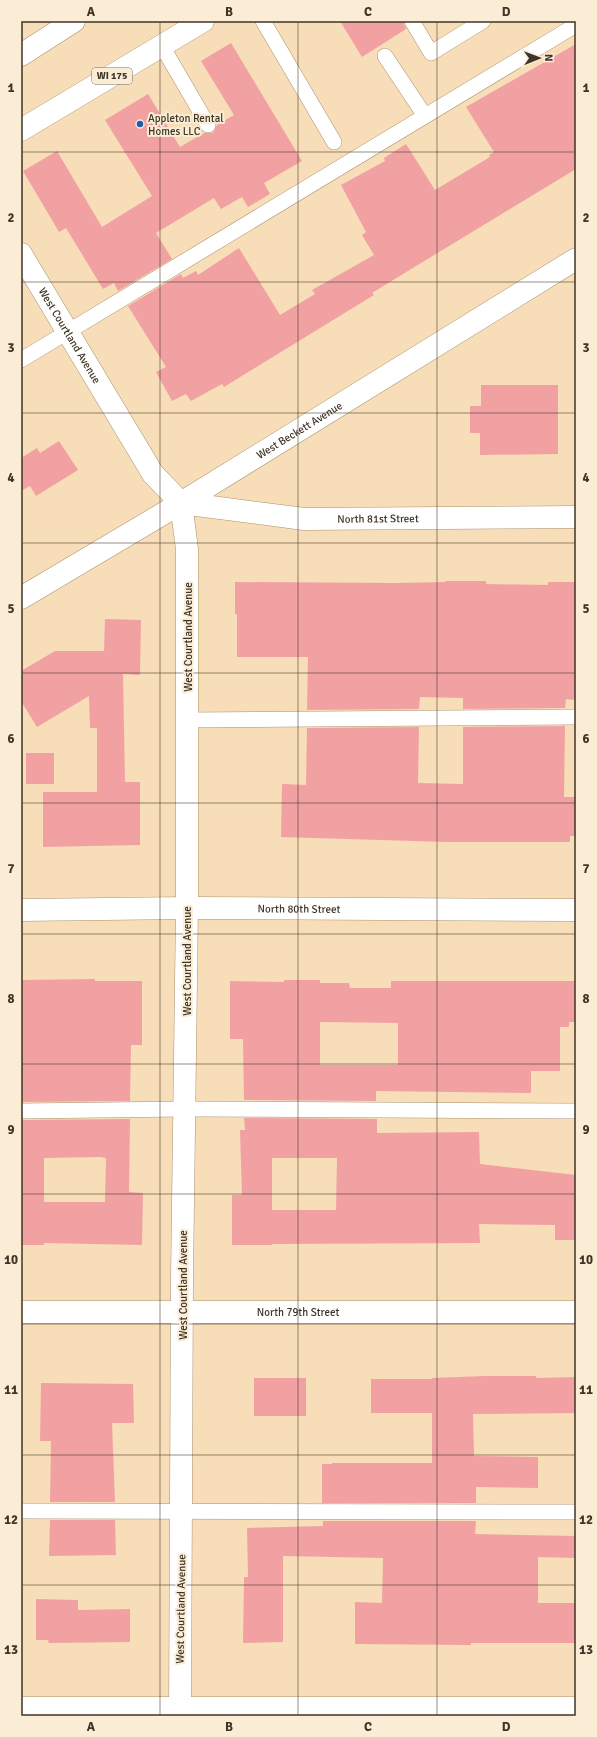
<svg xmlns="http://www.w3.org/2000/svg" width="597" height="1737" viewBox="0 0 597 1737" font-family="Signika,sans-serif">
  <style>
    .building { fill: #f2a1a3; fill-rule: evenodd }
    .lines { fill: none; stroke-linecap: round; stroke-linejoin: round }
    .lane-casing { stroke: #ab9370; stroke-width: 16 }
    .street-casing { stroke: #ab9370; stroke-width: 23 }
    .primary-casing { stroke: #ab9370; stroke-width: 23 }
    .lane { stroke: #fff; stroke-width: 15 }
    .street { stroke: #fff; stroke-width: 22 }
    .primary { stroke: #fff; stroke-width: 22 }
    .grid { fill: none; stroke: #3f3526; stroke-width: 1; stroke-opacity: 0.55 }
    .poi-dot { fill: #205dae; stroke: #fbecd6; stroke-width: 1.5 }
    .labels { text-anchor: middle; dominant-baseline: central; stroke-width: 4; stroke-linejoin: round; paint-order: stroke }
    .shield { fill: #fbecd6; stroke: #776c5b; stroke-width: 1 }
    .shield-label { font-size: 10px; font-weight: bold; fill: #3f3526 }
    .poi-label { font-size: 11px; fill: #3f3526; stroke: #fbecd6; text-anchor: start }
    .street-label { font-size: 11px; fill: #3f3526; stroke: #fbecd6 }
    .neatline { fill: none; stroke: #3f3526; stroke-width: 1.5 }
    .grid-label { font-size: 13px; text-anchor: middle; font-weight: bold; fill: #3f3526 }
  </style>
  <rect width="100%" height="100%" fill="#f7ddb8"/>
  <!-- building -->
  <g class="building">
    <path d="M 340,21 L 403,21 L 406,29 L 362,57 Z"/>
    <path d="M 231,43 L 302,161 L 264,183 L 270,194 L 248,207 L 242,197 L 221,209 L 214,198 L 156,233 L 172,259 L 118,291 L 114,283 L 103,289 L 66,228 L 59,232 L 23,171 L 57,151 L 102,227 L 152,196 L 105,120 L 148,94 L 180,147 L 204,133 L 213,133 L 217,125 L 234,115 L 201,61 Z"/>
    <path d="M 576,44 L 576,169 L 421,263 L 372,293 L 374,295 L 224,387 L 222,384 L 191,401 L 186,394 L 172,401 L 156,372 L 166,367 L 128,306 L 181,274 L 183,278 L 196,271 L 198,275 L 239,248 L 280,315 L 315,294 L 312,290 L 374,255 L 362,235 L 366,232 L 341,185 L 385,161 L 384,158 L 406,144 L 435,190 L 490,157 L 489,155 L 494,152 L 466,107 Z"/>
    <path d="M 481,385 L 558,385 L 558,454 L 480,455 L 480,433 L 470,433 L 470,406 L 481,406 Z"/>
    <path d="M 59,441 L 78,470 L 36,496 L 30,486 L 21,491 L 21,458 L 37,448 L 40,453 Z"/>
    <path d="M 446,581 L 486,581 L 486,584 L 548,585 L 548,582 L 576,582 L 576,700 L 566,699 L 565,708 L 463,709 L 463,698 L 420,697 L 419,709 L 307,710 L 308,657 L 237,657 L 237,614 L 235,614 L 235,582 L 396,583 L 446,582 Z"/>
    <path d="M 105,619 L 141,620 L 140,675 L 123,674 L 125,782 L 140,782 L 140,845 L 43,847 L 43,792 L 97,792 L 97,728 L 90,728 L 89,696 L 37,727 L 21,701 L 21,671 L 55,651 L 104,651 Z"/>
    <path d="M 565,726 L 564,797 L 576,797 L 576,836 L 570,836 L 570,842 L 446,842 L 281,837 L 282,784 L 306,785 L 307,728 L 419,727 L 418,783 L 463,784 L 463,727 Z"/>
    <rect x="26" y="753" width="28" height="31"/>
    <path d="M 95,979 L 95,981 L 142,981 L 142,1045 L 131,1045 L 130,1101 L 21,1102 L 21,980 Z"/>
    <path d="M 284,980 L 320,980 L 320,983 L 349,983 L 350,988 L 391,988 L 391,981 L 576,981 L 576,1022 L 569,1022 L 569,1027 L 560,1027 L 560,1071 L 531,1071 L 531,1093 L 376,1091 L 376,1101 L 244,1100 L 243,1039 L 230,1039 L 230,981 L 284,982 ZM 320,1022 L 398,1023 L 398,1065 L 320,1065 Z"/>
    <path d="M 244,1118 L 377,1119 L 377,1133 L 479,1132 L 480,1164 L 576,1175 L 576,1240 L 555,1240 L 555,1225 L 479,1224 L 480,1243 L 272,1244 L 272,1245 L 232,1245 L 232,1195 L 242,1195 L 240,1130 L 245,1130 ZM 272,1158 L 337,1158 L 336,1210 L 272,1210 Z"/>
    <path d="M 130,1119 L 129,1192 L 143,1193 L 142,1245 L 44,1243 L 44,1245 L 21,1245 L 21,1120 ZM 100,1157 L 106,1158 L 105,1202 L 44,1202 L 44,1158 Z"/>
    <path d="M 485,1376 L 536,1376 L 536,1378 L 576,1377 L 576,1413 L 473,1414 L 474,1456 L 538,1457 L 538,1488 L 476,1487 L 476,1503 L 322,1503 L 322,1464 L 332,1464 L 332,1463 L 432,1463 L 432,1413 L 371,1413 L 371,1379 L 432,1379 L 432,1378 Z"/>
    <rect x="254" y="1378" width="52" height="38"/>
    <path d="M 41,1383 L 133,1384 L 134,1423 L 112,1423 L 115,1502 L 50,1502 L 51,1441 L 40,1441 Z"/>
    <path d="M 50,1520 L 115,1520 L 116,1555 L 49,1556 Z"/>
    <path d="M 323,1521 L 476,1521 L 475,1534 L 576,1536 L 576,1558 L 538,1557 L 538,1603 L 576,1603 L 576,1643 L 471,1643 L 471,1645 L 355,1644 L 355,1602 L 382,1603 L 383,1558 L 283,1556 L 283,1642 L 243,1643 L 244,1577 L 248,1577 L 247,1528 L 323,1526 Z"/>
    <path d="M 36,1599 L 78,1600 L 78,1610 L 130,1609 L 130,1642 L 49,1643 L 48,1640 L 36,1640 Z"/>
  </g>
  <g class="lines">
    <!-- lane casing -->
    <g class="lane-casing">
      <g id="lane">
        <path d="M 263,21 L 334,142"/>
        <path d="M 412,21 L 431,53 L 483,21"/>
        <path d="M 162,46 L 208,125"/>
        <path d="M 385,56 L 425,116"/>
        <path d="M 21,360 L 576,25"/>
        <path d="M 188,720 L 576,717"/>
        <path d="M 21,1111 L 185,1109 L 576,1111"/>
        <path d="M 21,1511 L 576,1512"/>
      </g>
    </g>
    <!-- street casing -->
    <g class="street-casing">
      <g id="street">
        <path id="s1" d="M 21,254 L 153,474 L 181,503 L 187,549 L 187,908 L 182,1277 L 180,1716"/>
        <path id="s2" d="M 181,503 L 304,519 L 576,517"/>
        <path id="s3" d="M 21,598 L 181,503 L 576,259"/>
        <path id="s4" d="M 21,910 L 187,908 L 576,910"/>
        <path id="s5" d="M 21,1312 L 576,1312"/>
        <path d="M 21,1708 L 576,1708"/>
      </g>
    </g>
    <!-- primary casing -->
    <g class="primary-casing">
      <g id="primary">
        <path d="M 21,55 L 74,21"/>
        <path d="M 21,130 L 203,21"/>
      </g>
    </g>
    <!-- lane -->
    <use href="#lane" class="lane"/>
    <!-- street -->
    <use href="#street" class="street"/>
    <!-- primary -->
    <use href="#primary" class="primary"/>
  </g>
  <!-- grid -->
  <path class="grid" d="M 160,21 L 160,1716M 298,21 L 298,1716M 437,21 L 437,1716M 21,152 L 576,152M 21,282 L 576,282M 21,413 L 576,413M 21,543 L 576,543M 21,673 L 576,673M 21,803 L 576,803M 21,934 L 576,934M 21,1064 L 576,1064M 21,1194 L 576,1194M 21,1324 L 576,1324M 21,1455 L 576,1455M 21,1585 L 576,1585"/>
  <!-- markers -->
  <circle class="poi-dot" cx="140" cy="124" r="4"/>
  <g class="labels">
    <!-- shield labels -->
    <rect class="shield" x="92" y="68" width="40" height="16" rx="3"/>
    <g class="shield-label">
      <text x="112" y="76">WI 175</text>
    </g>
    <!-- poi labels -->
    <g class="poi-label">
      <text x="148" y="118">Appleton Rental<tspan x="148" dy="13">Homes LLC</tspan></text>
    </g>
    <!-- street labels -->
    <g class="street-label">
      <text stroke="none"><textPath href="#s1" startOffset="95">West Courtland Avenue</textPath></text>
      <text stroke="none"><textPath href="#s3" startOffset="325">West Beckett Avenue</textPath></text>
      <text stroke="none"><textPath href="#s2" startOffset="198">North 81st Street</textPath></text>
      <text transform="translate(188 637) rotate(-90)">West Courtland Avenue</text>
      <text stroke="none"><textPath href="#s4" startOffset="278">North 80th Street</textPath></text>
      <text transform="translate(187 961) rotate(-90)">West Courtland Avenue</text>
      <text transform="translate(183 1285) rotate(-90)">West Courtland Avenue</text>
      <text stroke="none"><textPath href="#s5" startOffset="277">North 79th Street</textPath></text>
      <text transform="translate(181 1609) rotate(-89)">West Courtland Avenue</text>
    </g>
  </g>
  <!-- border -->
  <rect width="597" height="1737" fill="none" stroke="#fbecd6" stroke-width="44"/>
  <!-- north arrow -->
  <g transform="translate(539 58) rotate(89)" stroke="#fbecd6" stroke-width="3" paint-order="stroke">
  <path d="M0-3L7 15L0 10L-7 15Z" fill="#3f3526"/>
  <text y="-6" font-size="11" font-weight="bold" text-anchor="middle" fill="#3f3526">N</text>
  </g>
  <rect x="22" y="22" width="553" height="1693" class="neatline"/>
  <g class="grid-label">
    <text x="91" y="16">A</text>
    <text x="229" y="16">B</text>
    <text x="368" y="16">C</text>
    <text x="506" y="16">D</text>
    <text x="11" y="92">1</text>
    <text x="586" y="92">1</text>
    <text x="11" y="222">2</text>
    <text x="586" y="222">2</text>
    <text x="11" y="352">3</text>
    <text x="586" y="352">3</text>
    <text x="11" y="482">4</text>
    <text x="586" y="482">4</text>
    <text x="11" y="613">5</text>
    <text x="586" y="613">5</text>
    <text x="11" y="743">6</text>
    <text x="586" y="743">6</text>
    <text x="11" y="873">7</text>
    <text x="586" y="873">7</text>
    <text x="11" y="1003">8</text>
    <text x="586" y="1003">8</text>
    <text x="11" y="1134">9</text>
    <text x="586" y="1134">9</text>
    <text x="11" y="1264">10</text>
    <text x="586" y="1264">10</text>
    <text x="11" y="1394">11</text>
    <text x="586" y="1394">11</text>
    <text x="11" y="1524">12</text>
    <text x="586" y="1524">12</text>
    <text x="11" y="1654">13</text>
    <text x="586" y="1654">13</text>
    <text x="91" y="1731">A</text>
    <text x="229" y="1731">B</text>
    <text x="368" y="1731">C</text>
    <text x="506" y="1731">D</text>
  </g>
</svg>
